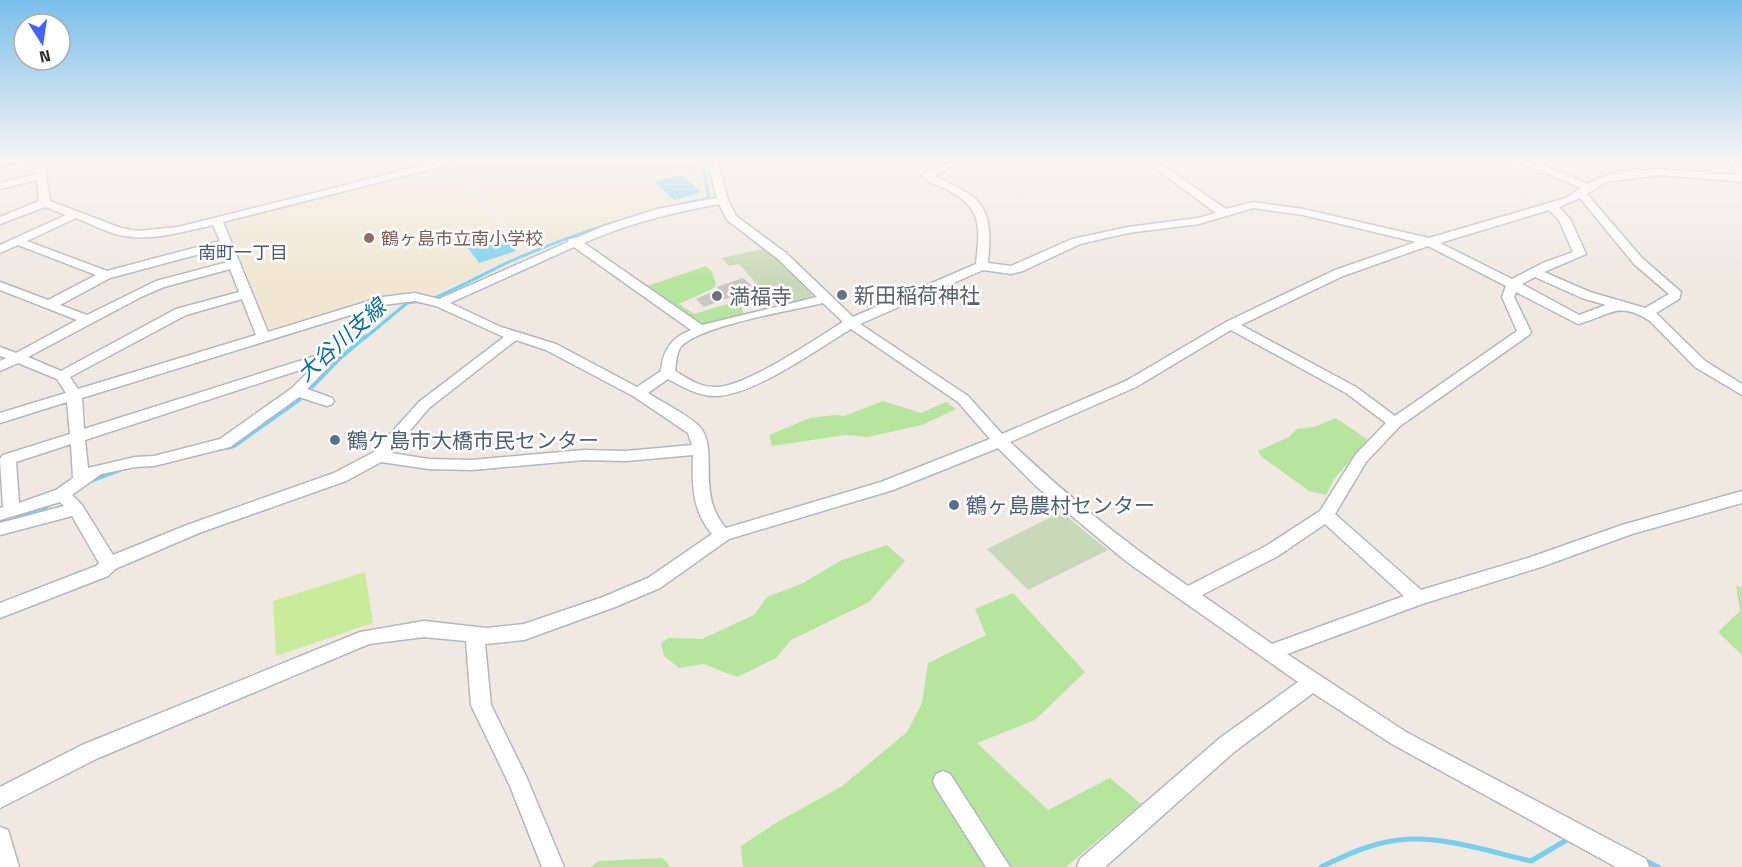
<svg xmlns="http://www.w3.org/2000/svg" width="1742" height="867" viewBox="0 0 1742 867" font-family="'Titillium Web','Noto Sans JP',sans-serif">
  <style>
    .education { fill: #f0e6d1 }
    .green { fill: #b6e59e }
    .cemetery { fill: #c8d9b8 }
    .pitch { fill: #c9ec9a }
    .water { fill: #75cff0 }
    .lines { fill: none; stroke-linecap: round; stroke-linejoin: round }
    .stream-far2 { stroke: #75cff0; stroke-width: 3 }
    .stream-far1 { stroke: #75cff0; stroke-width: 4 }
    .stream { stroke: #75cff0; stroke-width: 5 }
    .building { fill: #cbc7bf }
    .minor-casing { stroke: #b4b7c1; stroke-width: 3 }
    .minor { fill: #fff; fill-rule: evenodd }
    .education-dot { fill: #8d6e63; stroke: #fff; stroke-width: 2 }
    .worship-dot { fill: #6b7280; stroke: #fff; stroke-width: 2 }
    .service-dot { fill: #5c6f8a; stroke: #fff; stroke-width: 2 }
    .labels { text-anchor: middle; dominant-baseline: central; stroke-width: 5; stroke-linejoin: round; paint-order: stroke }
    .far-education-label { font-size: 18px; fill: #785e54; stroke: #fff; text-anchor: start }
    .far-neighbourhood-label { font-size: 18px; fill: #4d5680; stroke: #fff }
    .worship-label { font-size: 21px; fill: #5b616d; stroke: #fff; text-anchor: start }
    .service-label { font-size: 21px; fill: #4e5e75; stroke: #fff; text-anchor: start }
    .water-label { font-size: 22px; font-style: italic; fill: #0d6fa3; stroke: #fff }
  </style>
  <rect width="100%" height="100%" fill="#efe9e1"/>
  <!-- education -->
  <g class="education">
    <path d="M 467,160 L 697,160 L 704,193 L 608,220 L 527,251 L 455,163 Z"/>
    <path d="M 447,164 L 519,254 L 432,294 L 413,291 L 387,296 L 269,329 L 225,222 Z"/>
  </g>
  <!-- green -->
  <g class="green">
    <path d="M 706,266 L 712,272 L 716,283 L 714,288 L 679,304 L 694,314 L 734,302 L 742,308 L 744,316 L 699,327 L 645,287 Z"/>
    <path d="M 883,401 L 921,413 L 946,402 L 956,409 L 922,425 L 868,437 L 845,435 L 772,446 L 769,435 L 810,418 L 835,415 L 844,416 Z"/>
    <path d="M 1336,418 L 1368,440 L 1334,479 L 1326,495 L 1309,491 L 1262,457 L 1258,451 L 1289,437 L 1297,429 L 1314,427 Z"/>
    <path d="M 887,545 L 905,561 L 869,602 L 791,640 L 776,658 L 737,677 L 704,664 L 679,668 L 664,656 L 661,643 L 669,638 L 702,639 L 754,615 L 767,597 L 803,583 L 842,560 Z"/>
    <path d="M 1736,586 L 1742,587 L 1742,655 L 1718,632 L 1740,611 Z"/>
    <path d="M 1013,593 L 1085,672 L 1035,720 L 977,743 L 1048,810 L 1110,778 L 1141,804 L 1066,867 L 743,867 L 741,846 L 779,821 L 841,787 L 907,732 L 922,703 L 928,663 L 986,635 L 975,609 Z"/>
    <path d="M 662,858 L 671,867 L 590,867 L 599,861 Z"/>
  </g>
  <!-- cemetery -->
  <g class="cemetery">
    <path d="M 767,248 L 815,298 L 777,307 L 739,264 L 729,266 L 722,258 Z"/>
    <path d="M 1061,512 L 1108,550 L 1028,590 L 987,549 Z"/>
  </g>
  <!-- pitch -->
  <path class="pitch" d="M 365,572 L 373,623 L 276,656 L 273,601 Z"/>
  <!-- water -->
  <g class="water">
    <path d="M 681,175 L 701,192 L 674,200 L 655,182 Z"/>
    <path d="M 499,230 L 516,251 L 479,263 L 463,241 Z"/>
  </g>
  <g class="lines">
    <!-- stream-far2 -->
    <g class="stream-far2">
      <path d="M 432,299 C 459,288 485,273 511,261 C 575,233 641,212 709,198 L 702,160"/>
      <path d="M 365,338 L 407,303 L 422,301"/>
    </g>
    <!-- stream-far1 -->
    <g class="stream-far1">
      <path d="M 227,448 L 234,446 L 300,399 L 339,359 L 366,336"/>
      <path d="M 91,481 L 120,470"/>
      <path d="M 0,521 L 41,510 L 51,504"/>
    </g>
    <!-- stream -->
    <g class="stream">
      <path d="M 1642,859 L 1658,867"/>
      <path d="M 1321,867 C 1346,855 1371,843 1399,840 C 1442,835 1490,852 1531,861 L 1570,838"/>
    </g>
  </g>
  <!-- building -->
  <path class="building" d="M 743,278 L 754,288 L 704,307 L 696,299 L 719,289 L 717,287 Z"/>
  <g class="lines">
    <!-- minor casing -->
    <g class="minor-casing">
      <g id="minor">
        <path d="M 0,160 L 21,160 L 0,166 Z"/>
        <path d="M 34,160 L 44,160 L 50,201 L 121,228 L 138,231 L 178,227 L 445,160 L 460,160 L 459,162 L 223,222 L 268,332 L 382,297 L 415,293 L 439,299 L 568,242 L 569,239 L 576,238 L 604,226 L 657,209 L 717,198 L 707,160 L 717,160 L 728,200 L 736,216 L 786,253 L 853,317 L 976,264 C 980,226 983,208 946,189 C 937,185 927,182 921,176 L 951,160 L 963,160 L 934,176 C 985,199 993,206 988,263 L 1011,266 L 1072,239 L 1128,227 L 1198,218 L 1216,213 L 1144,160 L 1155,160 L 1226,209 L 1253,202 L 1303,209 L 1429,238 L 1566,198 L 1581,188 L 1519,162 L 1518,160 L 1531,160 L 1588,184 C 1624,161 1695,172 1737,175 L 1728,160 L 1738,160 L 1742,166 L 1742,182 L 1661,175 L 1606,182 L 1587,194 L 1642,258 L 1681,292 L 1679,299 L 1656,313 L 1705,361 L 1742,384 L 1742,395 L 1695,367 L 1650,321 C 1617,300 1610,316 1578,324 L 1516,292 L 1514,297 L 1531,332 L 1529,335 L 1400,426 L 1366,462 L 1335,514 L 1421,590 L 1531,557 L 1622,525 L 1742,491 L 1742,503 L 1632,534 L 1541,567 L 1422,604 L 1287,654 L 1406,732 L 1646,859 L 1649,867 L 1616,867 L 1392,744 L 1313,693 L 1234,752 L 1105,867 L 1077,867 L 1080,859 L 1220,738 L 1298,682 L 1127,562 L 1036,486 L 998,448 L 893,490 L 729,539 L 660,588 L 615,607 L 524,640 L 485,644 L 491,705 L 526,776 L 564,867 L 542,867 L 510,786 L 471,705 L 466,641 L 424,637 L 369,644 L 96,759 L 0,808 L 0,787 L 82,745 L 360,632 L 424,621 L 486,628 L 524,624 L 603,597 L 648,578 L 712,534 C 692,511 692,484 693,455 L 626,461 L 584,460 L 472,470 L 429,469 L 381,462 L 346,481 L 199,533 L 115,569 L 108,576 L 0,618 L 0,603 L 96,566 L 99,563 L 72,516 L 0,535 L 0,523 L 64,506 L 60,502 L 0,520 L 0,508 L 3,507 L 0,459 L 3,455 L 70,434 L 67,402 L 0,423 L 0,413 L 66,393 L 57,379 L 18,363 L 0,371 L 0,361 L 6,358 L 0,356 L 0,347 L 16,353 L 77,320 L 0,290 L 0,282 L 48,300 L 96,275 L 18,245 L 0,253 L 0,245 L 66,215 L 45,207 L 0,224 L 0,217 L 39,201 L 37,180 L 0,189 L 0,183 L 36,174 ZM 1580,198 L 1634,264 L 1669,294 L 1645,308 L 1590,292 L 1544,272 L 1586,254 L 1570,219 L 1559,207 ZM 719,204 L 727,220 L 778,259 L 817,297 L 702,325 L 584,243 C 629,223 671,213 719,204 ZM 1253,208 L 1303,215 L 1416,242 L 1335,270 L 1226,322 L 1126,381 L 1002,434 L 968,396 L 860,324 L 983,270 L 1011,274 L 1023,271 L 1080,244 L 1128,233 L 1199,224 ZM 1549,210 L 1559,220 L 1573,252 L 1543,263 L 1512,279 L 1440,243 ZM 76,218 C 89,223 102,230 115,234 C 147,243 182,232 213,225 L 220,241 L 107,271 L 27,241 ZM 1428,246 L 1506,286 L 1502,297 L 1517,331 L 1395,416 L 1356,387 L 1241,325 L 1343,276 ZM 574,247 L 691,330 C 671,338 663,350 661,371 L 637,387 L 556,344 L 501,327 L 450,303 ZM 222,248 L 228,262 L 156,281 L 87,315 L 60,305 L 110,278 ZM 230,269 L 239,292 L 176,309 L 61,371 L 28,357 L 141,297 L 164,287 ZM 1535,277 L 1582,298 L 1606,305 L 1579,315 L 1522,284 ZM 242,299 L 256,335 L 78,389 L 70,377 L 186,315 ZM 415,301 L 436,306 L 504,337 L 419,402 L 374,452 L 334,473 L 187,525 L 113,555 L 82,505 L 72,495 L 101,474 L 135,467 L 154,466 L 230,447 L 299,397 L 327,406 L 332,404 L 334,401 L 332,398 L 307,389 L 340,355 L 338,352 L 328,352 L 84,429 L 82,398 L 383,305 ZM 823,303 L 843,322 C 815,339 744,389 714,387 C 699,387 687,378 675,371 C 676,364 676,355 680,348 C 695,326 795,310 823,303 ZM 851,329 L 958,402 L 990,439 L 881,482 L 726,528 C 695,494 720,448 699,426 C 687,414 663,403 648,393 L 668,379 C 683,387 698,396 715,396 C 753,396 817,349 851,329 ZM 1231,330 L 1346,393 L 1386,423 L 1356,454 L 1320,511 L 1266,546 L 1188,586 C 1125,543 1066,495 1010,442 L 1136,387 ZM 516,340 L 546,350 L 633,396 L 688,433 L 692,445 L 626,451 L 584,450 L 472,460 L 429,459 L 391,453 L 429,408 ZM 315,365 L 292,388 L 220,439 L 154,456 L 135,457 L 88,468 L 85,440 ZM 71,444 L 73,478 L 56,490 L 19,503 L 16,462 ZM 1325,524 L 1404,596 L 1272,644 L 1202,595 L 1278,556 Z"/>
        <path d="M 943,771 L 950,774 L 1010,867 L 986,867 L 936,788 L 933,781 L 936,774 Z"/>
        <path d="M 0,827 L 8,830 L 19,867 L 0,867 Z"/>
      </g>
    </g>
    <!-- minor -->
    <use href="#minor" class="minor"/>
  </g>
  <!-- sky -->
  <linearGradient id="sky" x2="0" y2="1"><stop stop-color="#7abfeb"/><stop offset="0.57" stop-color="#f8f5f2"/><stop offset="1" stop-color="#f8f5f2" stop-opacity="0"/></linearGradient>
  <rect width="1742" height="281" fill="url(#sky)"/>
  <!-- markers -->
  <circle class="education-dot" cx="369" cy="238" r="6"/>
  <g class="worship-dot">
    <circle cx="842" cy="295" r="6"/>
    <circle cx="717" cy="296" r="6"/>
  </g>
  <g class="service-dot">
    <circle cx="335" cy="440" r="6"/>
    <circle cx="954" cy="505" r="6"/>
  </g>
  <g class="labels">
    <!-- far-education labels -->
    <g class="far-education-label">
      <text x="381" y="238">鶴ヶ島市立南小学校</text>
    </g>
    <!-- far-neighbourhood labels -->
    <g class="far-neighbourhood-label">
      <text x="243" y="252">南町一丁目</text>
    </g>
    <!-- worship labels -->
    <g class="worship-label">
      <text x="854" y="295">新田稲荷神社</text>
      <text x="729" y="296">満福寺</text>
    </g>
    <!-- service labels -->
    <g class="service-label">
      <text x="347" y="440">鶴ケ島市大橋市民センター</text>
      <text x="966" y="505">鶴ヶ島農村センター</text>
    </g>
    <!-- water labels -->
    <g class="water-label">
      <text transform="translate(341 340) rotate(-42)">大谷川支線</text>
    </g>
  </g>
  <!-- north arrow -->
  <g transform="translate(42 42) rotate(168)"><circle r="28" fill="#ffffff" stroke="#ababab" stroke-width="1.5"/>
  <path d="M0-4.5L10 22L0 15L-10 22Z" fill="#4264fb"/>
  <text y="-9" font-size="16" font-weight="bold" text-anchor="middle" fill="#2e2e2e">N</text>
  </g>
</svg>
